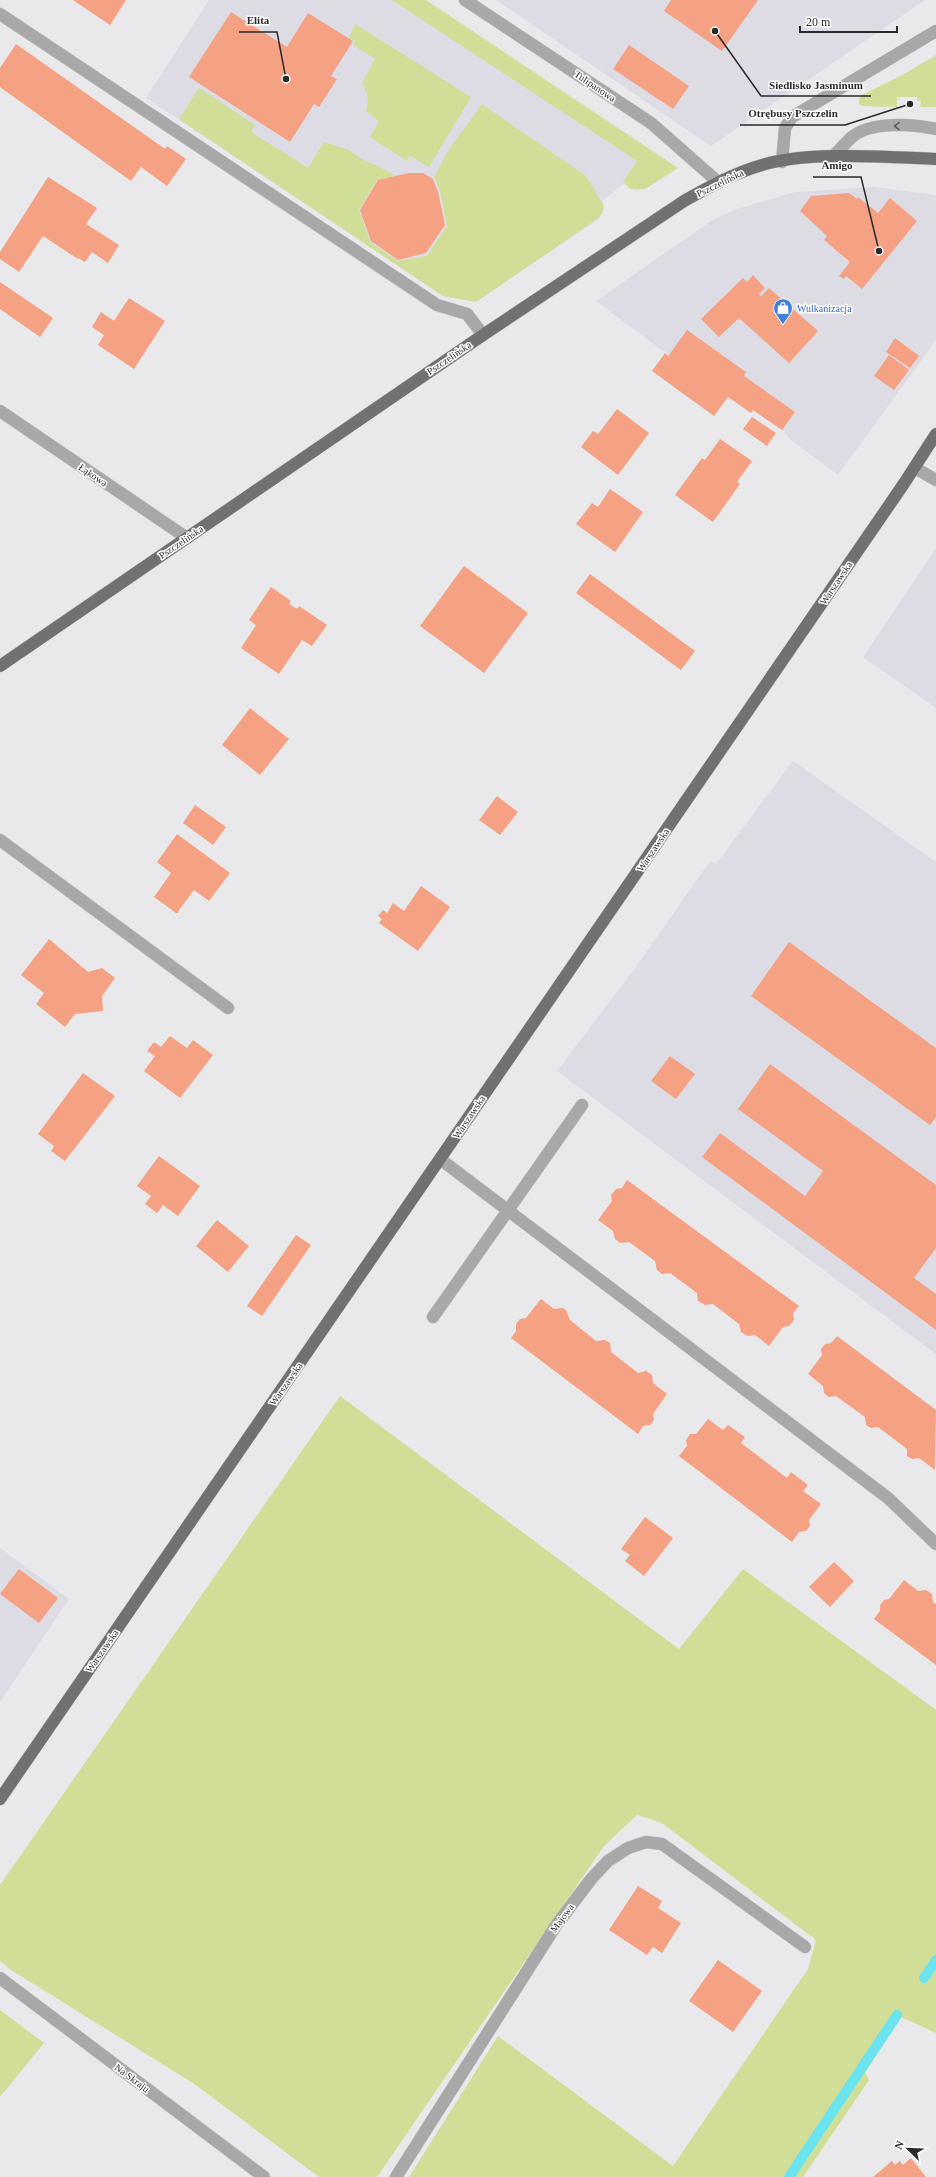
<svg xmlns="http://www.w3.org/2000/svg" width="936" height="2177" viewBox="0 0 936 2177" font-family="'Times New Roman',serif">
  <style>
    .built { fill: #dddce5 }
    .green { fill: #d0de97 }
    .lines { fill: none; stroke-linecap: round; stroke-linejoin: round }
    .stream { stroke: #6be4f0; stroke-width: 10 }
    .building { fill: #f5a183 }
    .minor-casing { stroke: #c7c7c8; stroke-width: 13 }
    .major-casing { stroke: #c7c7c8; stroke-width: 13 }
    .minor { stroke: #a9a8a8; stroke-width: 12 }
    .major { stroke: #727171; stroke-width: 12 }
    .oneway { stroke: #5d5c5d }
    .labels { text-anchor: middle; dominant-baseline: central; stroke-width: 3; stroke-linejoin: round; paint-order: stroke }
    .street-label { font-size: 10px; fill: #2a2a2b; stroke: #fff }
    .shop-label { font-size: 10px; fill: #366cbe; stroke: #fff; text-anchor: start }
    .leader { fill: none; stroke: #2a2a2b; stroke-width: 1.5 }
    .callout-dot { fill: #2a2a2b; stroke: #fff; stroke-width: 1.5 }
    .callout-label { font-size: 11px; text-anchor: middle; font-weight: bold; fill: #2a2a2b; stroke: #fff; stroke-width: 3; stroke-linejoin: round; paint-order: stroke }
  </style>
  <rect width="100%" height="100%" fill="#e9e9eb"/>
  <!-- built -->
  <g class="built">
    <path d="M 209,0 L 426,0 L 678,168 L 645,189 L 635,191 L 625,183 L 602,201 L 603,210 L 600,218 L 476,302 L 443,296 L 146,98 Z"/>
    <path d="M 496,0 L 925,0 L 711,146 Z"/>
    <path d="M 874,187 L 936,195 L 936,340 L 838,475 L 790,439 L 782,430 L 753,410 L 751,413 L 729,397 L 727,399 L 596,301 L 711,221 L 737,209 L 795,192 Z"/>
    <path d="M 936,548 L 936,708 L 863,657 Z"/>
    <path d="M 793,761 L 936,862 L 936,1354 L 557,1071 L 638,964 L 710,861 L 716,864 Z"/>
    <path d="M 0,1548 L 69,1599 L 0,1702 Z"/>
  </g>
  <!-- green -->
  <g class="green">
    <path d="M 392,0 L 426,0 L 678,168 L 645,189 L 631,189 L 623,182 L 637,161 Z"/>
    <path d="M 355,24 L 471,97 L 429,167 L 410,156 L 407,161 L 370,137 L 379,121 L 366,111 C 369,100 368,93 362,83 L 375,59 L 353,45 L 355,41 L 349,38 Z"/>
    <path d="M 936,55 L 936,107 L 920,107 L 921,101 L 917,101 L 917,97 L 897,97 L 897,107 L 862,106 L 859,104 L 860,96 L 906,73 Z"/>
    <path d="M 199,88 L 255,125 L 251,132 L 308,168 L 324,142 L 349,150 L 361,159 L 378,166 L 396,176 L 377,180 L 359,210 L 370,242 L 398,261 L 427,256 L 447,226 L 440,191 L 434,177 L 449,149 L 482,104 L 586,176 L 604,206 L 602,214 L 597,219 L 476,302 L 443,296 L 179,119 Z"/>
    <path d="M 340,1396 L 679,1649 L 743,1569 L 936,1710 L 936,2033 L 901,2017 L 865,2073 L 869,2080 L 803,2177 L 409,2177 L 498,2036 L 673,2166 L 808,1969 L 816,1940 L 662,1823 L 637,1815 L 604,1846 L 377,2177 L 319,2177 L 193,2083 L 11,1970 L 0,1961 L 0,1885 Z"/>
    <path d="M 0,2010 L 44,2043 L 0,2097 Z"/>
  </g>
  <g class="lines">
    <!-- stream -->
    <g class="stream">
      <path d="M 924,1978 L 936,1960"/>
      <path d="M 789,2177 L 897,2015"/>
    </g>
  </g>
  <!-- building -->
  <g class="building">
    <path d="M 73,0 L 126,0 L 110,25 Z"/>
    <path d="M 671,0 L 758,0 L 722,51 L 664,11 Z"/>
    <path d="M 231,12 L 287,47 L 308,13 L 353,41 L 331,76 L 337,79 L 319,107 L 314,104 L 290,142 L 189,77 Z"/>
    <path d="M 16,44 L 165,149 L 167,146 L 186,159 L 167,186 L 141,167 L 131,181 L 0,87 L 0,68 Z"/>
    <path d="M 629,45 L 689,86 L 673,109 L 613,69 Z"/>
    <path d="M 409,173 L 423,173 L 433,179 L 438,192 L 445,225 L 426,253 L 398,260 L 371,241 L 360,210 L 378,180 Z"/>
    <path d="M 48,177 L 97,208 L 86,224 L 119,245 L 108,263 L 92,252 L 85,262 L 78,258 L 78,259 L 43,236 L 19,272 L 0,259 L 0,252 Z"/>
    <path d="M 849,193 L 857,199 L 858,197 L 878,213 L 890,198 L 917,221 L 862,289 L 846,276 L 844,279 L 839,276 L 850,262 L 824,240 L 827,236 L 800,211 L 811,196 Z"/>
    <path d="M 753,275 L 765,288 L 759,294 L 761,296 L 769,288 L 818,331 L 789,363 L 739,318 L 719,337 L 701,319 L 743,278 L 747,282 Z"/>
    <path d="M 0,282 L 53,318 L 40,337 L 0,309 Z"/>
    <path d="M 129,298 L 165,321 L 134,369 L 98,345 L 104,335 L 92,327 L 101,312 L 114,321 Z"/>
    <path d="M 687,330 L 746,372 L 744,376 L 795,412 L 782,430 L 753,410 L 751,413 L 728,397 L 714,416 L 652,371 L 665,353 L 668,356 L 669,355 Z"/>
    <path d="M 895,338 L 919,356 L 910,368 L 886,352 Z"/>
    <path d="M 889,355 L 909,370 L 894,390 L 874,376 Z"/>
    <path d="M 617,409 L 649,433 L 618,475 L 581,447 L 593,431 L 598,434 Z"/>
    <path d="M 752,417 L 776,433 L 767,446 L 743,429 Z"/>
    <path d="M 720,439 L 752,461 L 737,482 L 740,484 L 713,522 L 675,495 L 702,458 L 705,460 Z"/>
    <path d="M 610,489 L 643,512 L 615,552 L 576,524 L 592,503 L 598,507 Z"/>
    <path d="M 464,566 L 528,613 L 484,673 L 420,626 Z"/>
    <path d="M 590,574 L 695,651 L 681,670 L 576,593 Z"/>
    <path d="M 271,587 L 291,601 L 289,604 L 297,609 L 299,606 L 327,625 L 312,646 L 302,640 L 279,674 L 241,648 L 256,625 L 249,620 Z"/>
    <path d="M 250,708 L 289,739 L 260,775 L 222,745 Z"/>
    <path d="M 497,796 L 518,812 L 500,835 L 479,820 Z"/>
    <path d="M 195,805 L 226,827 L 213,845 L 183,823 Z"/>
    <path d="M 177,834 L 230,873 L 209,901 L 194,890 L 179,910 L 178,913 L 176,913 L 154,897 L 171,873 L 157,862 Z"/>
    <path d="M 421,886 L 450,907 L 418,951 L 379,923 L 382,919 L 378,916 L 383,910 L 387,913 L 393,903 L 404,911 Z"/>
    <path d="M 49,939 L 88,972 L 102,968 L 115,978 L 102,996 L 103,1011 L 75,1014 L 65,1027 L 36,1004 L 44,993 L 21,975 Z"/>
    <path d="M 789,942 L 936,1048 L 936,1117 L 930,1125 L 751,996 Z"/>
    <path d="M 170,1036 L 187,1048 L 193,1040 L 213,1055 L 180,1098 L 144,1071 L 155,1056 L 147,1051 L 154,1042 L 161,1047 Z"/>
    <path d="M 670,1056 L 695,1074 L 676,1099 L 651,1081 Z"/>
    <path d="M 770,1064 L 936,1185 L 936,1248 L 914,1278 L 936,1294 L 936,1330 L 702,1157 L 720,1133 L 805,1196 L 823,1171 L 738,1109 Z"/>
    <path d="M 83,1073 L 115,1096 L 65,1161 L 51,1151 L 54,1146 L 38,1134 Z"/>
    <path d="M 159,1156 L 200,1186 L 178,1216 L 163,1205 L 157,1213 L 145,1204 L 151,1196 L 137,1186 Z"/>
    <path d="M 627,1180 L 799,1306 L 793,1313 L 794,1320 L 789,1326 L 783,1327 L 769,1346 L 755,1335 L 747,1336 L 741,1332 L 739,1324 L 713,1304 L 705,1305 L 702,1303 L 698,1301 L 697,1293 L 670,1273 L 662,1274 L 657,1270 L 655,1261 L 629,1242 L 620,1243 L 615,1239 L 613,1231 L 598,1220 L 612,1201 L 611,1195 L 616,1189 L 622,1188 Z"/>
    <path d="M 217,1220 L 249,1246 L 228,1272 L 196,1246 Z"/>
    <path d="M 296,1235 L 311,1245 L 262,1316 L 247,1306 Z"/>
    <path d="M 541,1299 L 554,1309 L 563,1308 L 566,1310 L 570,1320 L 596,1341 L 605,1340 L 607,1341 L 610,1343 L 611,1352 L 638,1373 L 646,1371 L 652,1375 L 653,1383 L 667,1394 L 653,1414 L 654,1420 L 650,1425 L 643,1426 L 638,1434 L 511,1338 L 516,1331 L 516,1324 L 520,1319 L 526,1318 Z"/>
    <path d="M 837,1336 L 936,1410 L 935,1470 L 919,1458 L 912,1459 L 907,1456 L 907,1449 L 878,1427 L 871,1428 L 866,1425 L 865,1417 L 836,1396 L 829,1397 L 826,1395 L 824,1393 L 823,1386 L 808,1374 L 822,1355 L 821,1349 L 825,1344 L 831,1343 Z"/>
    <path d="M 708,1419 L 723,1430 L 728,1425 L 745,1437 L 741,1443 L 787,1478 L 791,1472 L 808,1485 L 803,1491 L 821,1504 L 809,1520 L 810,1526 L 806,1531 L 799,1532 L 792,1542 L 679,1456 L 687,1446 L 686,1440 L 690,1434 L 696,1434 Z"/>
    <path d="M 645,1517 L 673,1538 L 644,1576 L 625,1561 L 630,1555 L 621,1549 Z"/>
    <path d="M 834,1562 L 854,1581 L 830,1607 L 809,1587 Z"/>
    <path d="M 19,1569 L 58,1598 L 39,1623 L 0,1594 Z"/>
    <path d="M 904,1580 L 918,1591 L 926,1590 L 932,1594 L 933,1602 L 936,1604 L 936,1665 L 874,1619 L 880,1611 L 880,1605 L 884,1600 L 889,1599 Z"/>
    <path d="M 638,1886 L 662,1901 L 658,1908 L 681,1923 L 662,1953 L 653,1947 L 647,1955 L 609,1930 Z"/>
    <path d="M 718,1960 L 762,1991 L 733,2032 L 689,2001 Z"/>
    <path d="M 911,2158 L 926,2177 L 873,2177 L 892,2161 L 895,2165 L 900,2161 L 903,2165 Z"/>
  </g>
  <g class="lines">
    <!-- minor casing -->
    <g class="minor-casing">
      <g id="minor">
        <path d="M 465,0 L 651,123 L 718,182"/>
        <path d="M 0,14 L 437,305 L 467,314 L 483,335"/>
        <path d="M 832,157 C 839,151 845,143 852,137 C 871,121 913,124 936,129"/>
        <path d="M 782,162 L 785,128 L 792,117 L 936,31"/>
        <path d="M 0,411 L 187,538"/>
        <path d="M 915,468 L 936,480"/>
        <path d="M 0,840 L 228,1008"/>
        <path d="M 440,1159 L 888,1498 L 936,1544"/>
        <path d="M 433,1317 L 582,1105"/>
        <path d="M 0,1978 L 264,2177"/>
        <path d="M 396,2177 L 557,1924 L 592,1878 L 608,1861 L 628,1848 L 646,1842 L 662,1844 L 805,1947"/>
      </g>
    </g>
    <!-- major casing -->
    <g class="major-casing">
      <g id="major">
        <path d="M 0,666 L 483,335 L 684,201 C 709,187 734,173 762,165 C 809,151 886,157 936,159"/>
        <path d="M 0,1799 L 903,485 L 936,434"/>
      </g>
    </g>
    <!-- minor -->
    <use href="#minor" class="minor"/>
    <!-- major -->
    <use href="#major" class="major"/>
  </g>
  <!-- one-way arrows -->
  <defs><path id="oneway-chevron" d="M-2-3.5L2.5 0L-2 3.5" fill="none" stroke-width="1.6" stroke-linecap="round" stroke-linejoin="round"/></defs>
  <use class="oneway" href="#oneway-chevron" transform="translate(897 126) rotate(-179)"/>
  <!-- icons -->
  <defs>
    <g id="shop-pin" transform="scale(1)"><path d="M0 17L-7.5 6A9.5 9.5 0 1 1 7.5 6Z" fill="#3f7fe0" stroke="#fff"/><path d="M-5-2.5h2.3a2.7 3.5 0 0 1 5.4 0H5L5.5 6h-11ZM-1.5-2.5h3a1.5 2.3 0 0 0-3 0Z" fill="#fff"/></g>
  </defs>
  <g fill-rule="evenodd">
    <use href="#shop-pin" x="783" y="308"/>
  </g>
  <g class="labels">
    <!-- street labels -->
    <g class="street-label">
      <text transform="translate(595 86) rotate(34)">Tulipanowa</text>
      <text transform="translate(720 183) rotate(-26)">Pszczelińska</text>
      <text transform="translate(449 358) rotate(-34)">Pszczelińska</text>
      <text transform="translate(93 475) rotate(34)">Łąkowa</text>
      <text transform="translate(181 542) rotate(-34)">Pszczelińska</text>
      <text transform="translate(836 583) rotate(-56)">Warszawska</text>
      <text transform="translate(653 850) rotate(-56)">Warszawska</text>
      <text transform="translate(469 1117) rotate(-56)">Warszawska</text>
      <text transform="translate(286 1384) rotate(-55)">Warszawska</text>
      <text transform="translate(102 1651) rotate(-55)">Warszawska</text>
      <text transform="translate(562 1918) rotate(-54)">Majowa</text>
      <text transform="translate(132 2078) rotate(37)">Na Skraju</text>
    </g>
    <!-- shop labels -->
    <g class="shop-label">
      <text x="797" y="308">Wulkanizacja</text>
    </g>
  </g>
  <!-- callouts -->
  <path class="leader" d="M286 79L277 32H239M715 31L761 96H871M910 104L845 125H740M879 251L861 177H813"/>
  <g class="callout-dot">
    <circle cx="286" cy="79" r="4"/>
    <circle cx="715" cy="31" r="4"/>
    <circle cx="910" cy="104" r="4"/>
    <circle cx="879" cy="251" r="4"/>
  </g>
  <g class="callout-label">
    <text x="258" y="24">Elita</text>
    <text x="816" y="89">Siedlisko Jasminum</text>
    <text x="793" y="117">Otrębusy Pszczelin</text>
    <text x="837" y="169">Amigo</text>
  </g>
  <!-- north arrow -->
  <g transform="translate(908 2149) rotate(293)" stroke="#ffffff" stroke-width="3" paint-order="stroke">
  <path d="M0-3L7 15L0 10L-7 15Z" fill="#2a2a2b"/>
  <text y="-6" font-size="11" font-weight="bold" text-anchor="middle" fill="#2a2a2b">N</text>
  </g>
  <!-- scale -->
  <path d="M800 26v6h97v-6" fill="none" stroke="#2a2a2b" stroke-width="2"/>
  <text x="806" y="26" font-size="12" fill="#2a2a2b" stroke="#ffffff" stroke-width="3" paint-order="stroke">20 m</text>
</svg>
